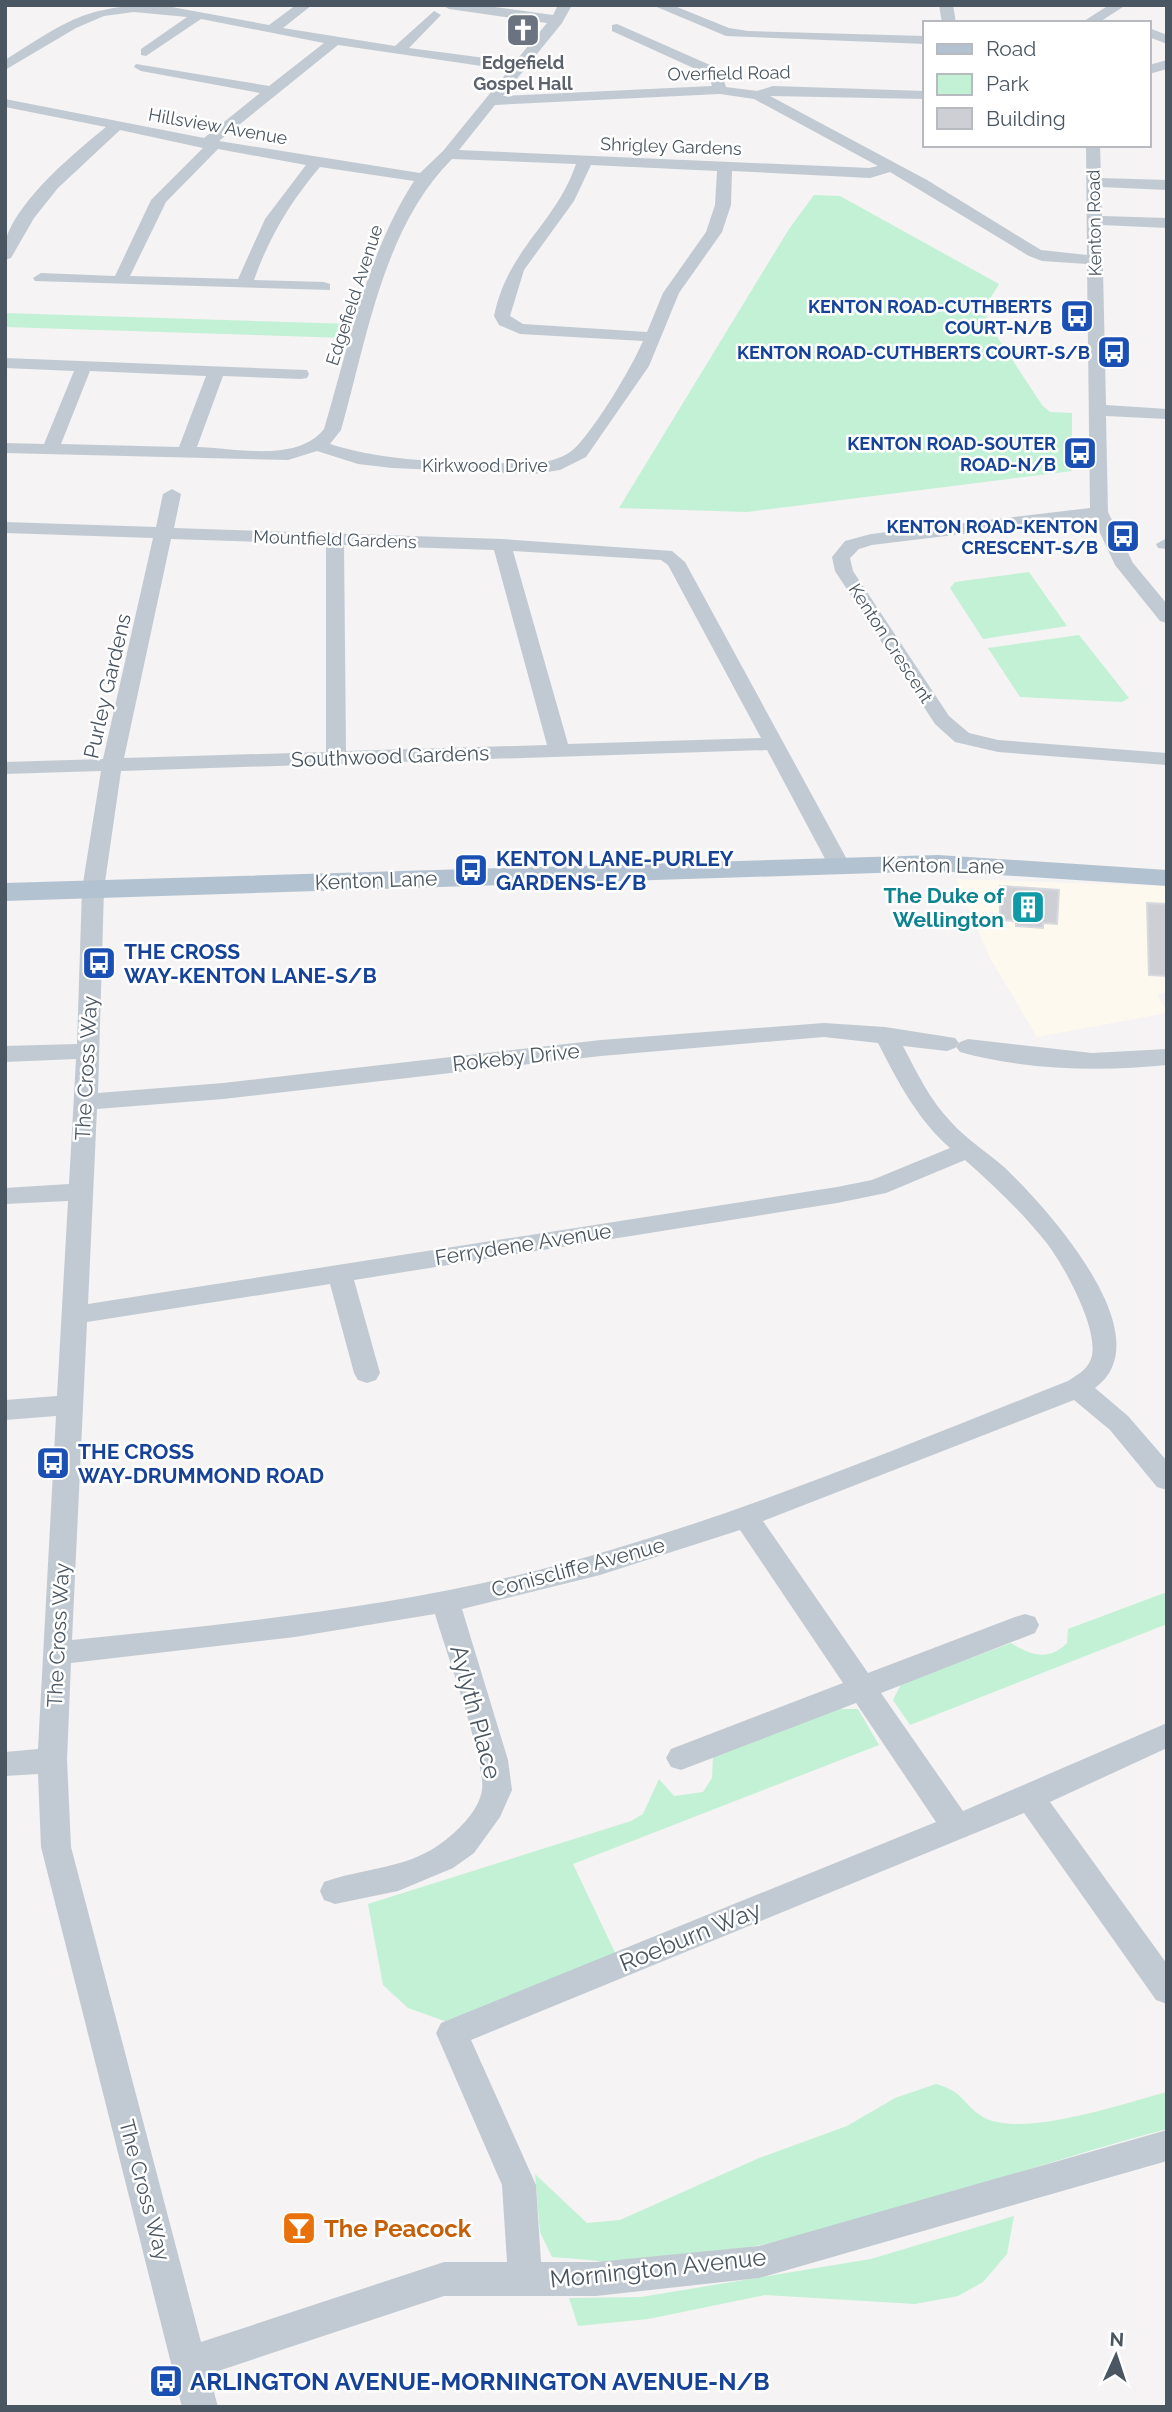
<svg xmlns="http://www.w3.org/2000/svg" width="1172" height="2412" viewBox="0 0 1172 2412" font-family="Raleway,sans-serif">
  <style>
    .commercial { fill: #fdf9ef }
    .green { fill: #c3f1d5 }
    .building { fill: #cdcfd5; stroke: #d7d9de; stroke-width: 2 }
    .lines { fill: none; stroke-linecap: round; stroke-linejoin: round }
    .minor { fill: #c1cad2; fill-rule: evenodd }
    .major { fill: #b3c2d1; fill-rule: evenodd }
    .labels { text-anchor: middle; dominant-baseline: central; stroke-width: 5; stroke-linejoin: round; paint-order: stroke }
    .far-worship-label { font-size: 18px; font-weight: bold; fill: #5b616d; stroke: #fff }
    .far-street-label { font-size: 18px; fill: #4a5661; stroke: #fff }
    .far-transit-label { font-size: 18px; font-weight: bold; fill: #164399; stroke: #fff; text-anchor: end }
    .street-label { font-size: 21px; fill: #4a5661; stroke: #fff }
    .transit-label { font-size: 21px; font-weight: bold; fill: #164399; stroke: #fff; text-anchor: start }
    .culture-label { font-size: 21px; font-weight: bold; fill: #0d838f; stroke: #fff; text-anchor: end }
    .near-street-label { font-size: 24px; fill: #4a5661; stroke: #fff }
    .near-food-label { font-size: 24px; font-weight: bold; fill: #c56008; stroke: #fff; text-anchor: start }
    .near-transit-label { font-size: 24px; font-weight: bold; fill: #164399; stroke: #fff; text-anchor: start }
  </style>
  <rect width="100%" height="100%" fill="#f5f3f3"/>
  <!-- commercial -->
  <path class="commercial" d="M 956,879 L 1167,886 L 1167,992 L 1157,994 L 1167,1013 L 1037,1037 L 990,958 Z"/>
  <!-- green -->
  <g class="green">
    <path d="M 814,195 L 840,196 L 999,284 L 990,299 L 986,320 L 1042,405 L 1050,412 L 1072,413 L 1072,471 L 747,512 L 619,508 L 789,229 Z"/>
    <path d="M 5,313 L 351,324 L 346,338 L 5,327 Z"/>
    <path d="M 1029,572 L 1067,626 L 983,639 L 950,588 L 955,582 Z"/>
    <path d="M 1079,635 L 1129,698 L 1122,702 L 1020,697 L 988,648 Z"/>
    <path d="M 1167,1592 L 1167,1624 L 910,1725 L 893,1700 L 901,1684 L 1011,1643 C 1031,1656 1049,1661 1067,1643 L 1068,1629 Z"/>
    <path d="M 837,1709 L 858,1709 L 879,1745 L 573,1864 L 619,1961 L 447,2022 L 408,2008 L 383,1985 L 368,1904 L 631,1821 L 643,1814 L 659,1779 L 674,1796 L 703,1792 L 712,1778 L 713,1755 Z"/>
    <path d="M 936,2084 C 965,2092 962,2104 983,2117 C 1021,2139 1125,2103 1167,2092 L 1167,2129 C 995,2174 830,2244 653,2262 C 620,2265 584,2259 552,2257 L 540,2232 L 535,2174 L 587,2223 L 620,2220 L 759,2158 L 847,2126 L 895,2098 Z"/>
    <path d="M 1014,2216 L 1007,2254 L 983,2282 L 958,2296 L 915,2304 L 765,2295 L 648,2319 L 578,2326 L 569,2298 L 641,2297 L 871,2259 Z"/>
  </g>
  <!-- building -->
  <g class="building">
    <path d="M 1000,886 L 1059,890 L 1057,924 L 1043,923 L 1043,928 L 1016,926 L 1016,921 L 1000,920 Z"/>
    <path d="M 1147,903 L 1167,904 L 1167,976 L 1149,975 Z"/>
  </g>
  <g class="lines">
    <!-- minor -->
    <g class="minor">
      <path d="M 161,5 L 269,25 L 296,5 L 312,5 L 283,28 L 395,46 L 434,11 L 441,15 L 409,48 L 515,62 L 547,23 L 449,9 L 442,5 L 480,5 L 553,15 L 558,5 L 572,5 L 562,23 L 503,96 L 712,86 L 710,80 L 700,71 L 612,31 L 612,25 L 617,24 L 710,65 L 722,75 L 726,87 L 757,91 L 773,86 L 925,91 L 925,99 L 770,96 L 927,180 L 1041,250 L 1087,255 L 1086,145 L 1100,145 L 1101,178 L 1167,180 L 1167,190 L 1101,187 L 1102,216 L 1167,218 L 1167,228 L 1102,225 L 1106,405 L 1167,409 L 1167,419 L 1106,416 L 1108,512 L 1133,563 L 1167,604 L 1167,623 L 1160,621 L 1115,565 L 1093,518 L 872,545 L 859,549 L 850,558 L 853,571 L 949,716 L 969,733 L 998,740 L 1167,753 L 1167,765 L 998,752 L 955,742 L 935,724 L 835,571 L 832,557 L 845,541 L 871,534 L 1090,508 L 1087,264 L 1042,261 L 1029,256 L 890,172 L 870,178 L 732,171 L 731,205 L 722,232 L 679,293 L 649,366 L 586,457 L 560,470 L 534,474 L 392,468 L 358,464 L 317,451 L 288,460 L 5,453 L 5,443 L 44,444 L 74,371 L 5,368 L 5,358 L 307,370 L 309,374 L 307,378 L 301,379 L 223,376 L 197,447 C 235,448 297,463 324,429 C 349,345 366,256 414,181 L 320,167 C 291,201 269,237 254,280 L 324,282 L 330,284 L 330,290 L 35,281 L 33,278 L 41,273 L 115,276 L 151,200 L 203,148 L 120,130 L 58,188 L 34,218 L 11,258 L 5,260 C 5,253 4,244 6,238 C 21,197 73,154 106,127 L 5,107 L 5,99 L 204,138 L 260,93 L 141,71 L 134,67 L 136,64 L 269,86 L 324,43 L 201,19 L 146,56 L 141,55 L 141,49 L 187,17 L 134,12 L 104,16 L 76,28 L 5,70 L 5,60 C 67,21 85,5 161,5 ZM 338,45 L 509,70 L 443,151 L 420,173 L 219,141 ZM 720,94 L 754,99 L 878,166 L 869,168 L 459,150 L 495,105 ZM 218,149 L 306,165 L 265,219 L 238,279 L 130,276 L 166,202 ZM 452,159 L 576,164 C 555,225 508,248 494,316 L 499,325 L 520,334 L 643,341 C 631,369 596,427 575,448 C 565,458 547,462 534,464 C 466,461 395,465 330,444 L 341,430 C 367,339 383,228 452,159 ZM 591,165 L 717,171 L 715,205 L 706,232 L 663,293 L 647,332 L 523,324 L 510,316 L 524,270 L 574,201 ZM 90,371 L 206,376 L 179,447 L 61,444 Z"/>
      <path d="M 652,5 L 672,5 L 729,28 L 748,31 L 925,36 L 925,44 L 726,36 Z"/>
      <path d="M 939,5 L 953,5 L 956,23 L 942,23 Z"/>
      <path d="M 1109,5 L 1126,5 L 1098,23 L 1081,23 Z"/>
      <path d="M 1149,28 L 1167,35 L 1167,44 L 1149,37 Z"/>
      <path d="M 1167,60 L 1167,69 L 1149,74 L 1149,65 Z"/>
      <path d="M 172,489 L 181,494 L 174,528 L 502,539 L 672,551 L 685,562 L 850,865 L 847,870 L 831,870 L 767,750 L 121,771 L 104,889 L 98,1093 L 223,1083 L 601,1040 L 824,1023 L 885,1027 L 955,1038 L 959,1043 L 955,1048 L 947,1051 L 903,1046 C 917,1073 930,1100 951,1122 C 966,1139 987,1152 1004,1167 C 1045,1206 1165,1337 1095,1388 L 1128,1416 L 1167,1461 L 1167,1490 L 1157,1487 L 1110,1430 L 1074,1400 L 763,1521 L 868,1673 L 1015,1617 L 1025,1614 L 1035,1617 L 1039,1625 L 1035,1633 L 881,1693 L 963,1811 L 1167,1723 L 1167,1748 L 1050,1802 L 1167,1964 L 1167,2004 L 1156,2000 L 1024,1813 L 471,2040 L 536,2185 L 541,2262 L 596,2262 L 759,2246 L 1167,2130 L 1167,2161 L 759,2278 L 596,2296 L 444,2296 L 209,2374 L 218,2407 L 182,2407 L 41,1847 L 38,1774 L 5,1776 L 5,1752 L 38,1749 L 56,1416 L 5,1420 L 5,1400 L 57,1396 L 68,1201 L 5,1204 L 5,1188 L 69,1184 L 76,1059 L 5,1062 L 5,1046 L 77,1044 L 82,889 L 101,771 L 5,774 L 5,762 L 103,759 L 153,538 L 5,533 L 5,522 L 156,527 L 163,494 ZM 171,539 L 326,544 L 326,752 L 124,758 ZM 344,545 L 494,550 L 547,745 L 346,751 ZM 513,551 L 661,560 L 668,565 L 761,738 L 568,744 ZM 824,1037 L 878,1043 C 898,1082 917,1119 950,1148 L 872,1180 L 837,1187 L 88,1304 L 97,1109 L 223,1099 L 601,1056 ZM 965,1160 C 993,1185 1022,1212 1045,1241 C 1063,1263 1101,1332 1091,1359 C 1087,1370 1077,1375 1068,1381 C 891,1451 716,1525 531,1572 C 382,1609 226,1624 72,1640 L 87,1322 L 330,1284 L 354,1373 L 358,1380 L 367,1383 L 376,1380 L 380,1373 L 354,1280 L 837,1203 L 886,1193 ZM 740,1530 L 843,1683 L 671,1749 L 666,1758 L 671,1767 L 681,1770 L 856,1703 L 936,1822 L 441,2023 L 436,2033 L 502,2185 L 507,2262 L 444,2262 L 201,2342 L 71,1847 L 67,1760 L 71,1663 L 295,1637 L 435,1614 C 445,1649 486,1761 482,1790 C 479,1813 450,1839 431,1850 C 398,1869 360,1869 324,1882 L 320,1891 L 324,1900 L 335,1904 L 398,1891 L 453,1868 L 474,1853 L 500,1817 L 512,1790 L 508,1760 L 462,1609 L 600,1575 Z"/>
      <path d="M 1167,538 L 1167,549 L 1158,548 L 1156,544 Z"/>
      <path d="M 968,1039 L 1092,1053 L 1167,1049 L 1167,1065 C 1100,1072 1025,1070 960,1052 L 956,1047 L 960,1042 Z"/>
    </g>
    <!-- major -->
    <path class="major" d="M 938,855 L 1167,870 L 1167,886 L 938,871 L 5,901 L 5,883 Z"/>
  </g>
  <!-- icons -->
  <defs>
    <g id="church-square" transform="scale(1.75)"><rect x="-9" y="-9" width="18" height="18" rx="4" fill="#6b7280" stroke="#fff"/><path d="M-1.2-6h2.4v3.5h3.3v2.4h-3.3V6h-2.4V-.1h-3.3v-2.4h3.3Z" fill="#fff"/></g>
    <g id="bus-square" transform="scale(1.75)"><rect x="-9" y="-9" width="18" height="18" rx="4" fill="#1a4fb4" stroke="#fff"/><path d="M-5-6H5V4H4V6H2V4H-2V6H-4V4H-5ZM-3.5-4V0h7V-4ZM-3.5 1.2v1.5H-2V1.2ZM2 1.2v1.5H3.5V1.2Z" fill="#fff"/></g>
    <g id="building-square" transform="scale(1.75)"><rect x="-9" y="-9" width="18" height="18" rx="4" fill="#0f9aa8" stroke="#fff"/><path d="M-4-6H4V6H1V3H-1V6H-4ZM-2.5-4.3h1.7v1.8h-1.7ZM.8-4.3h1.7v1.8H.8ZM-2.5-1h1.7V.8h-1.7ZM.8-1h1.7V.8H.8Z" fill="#fff"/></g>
    <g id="bar-square" transform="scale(1.75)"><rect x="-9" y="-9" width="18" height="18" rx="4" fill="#e8710a" stroke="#fff"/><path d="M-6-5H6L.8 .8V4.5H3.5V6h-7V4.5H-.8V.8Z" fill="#fff"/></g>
  </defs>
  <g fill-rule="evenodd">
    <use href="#church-square" x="523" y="30"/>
    <use href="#bus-square" x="1077" y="316"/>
    <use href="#bus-square" x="1114" y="352"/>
    <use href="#bus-square" x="1080" y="453"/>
    <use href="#bus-square" x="1123" y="536"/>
    <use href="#bus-square" x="471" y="870"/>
    <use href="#building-square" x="1028" y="907"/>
    <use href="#bus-square" x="99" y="963"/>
    <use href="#bus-square" x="53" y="1463"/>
    <use href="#bar-square" x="299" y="2228"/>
    <use href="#bus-square" x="166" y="2381"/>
  </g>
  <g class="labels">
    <!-- far-worship labels -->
    <g class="far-worship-label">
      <text x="523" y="62">Edgefield<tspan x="523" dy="21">Gospel Hall</tspan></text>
    </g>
    <!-- far-street labels -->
    <g class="far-street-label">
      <text transform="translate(729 73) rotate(-1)">Overfield Road</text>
      <text transform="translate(218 126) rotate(10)">Hillsview Avenue</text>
      <text transform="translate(671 146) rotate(2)">Shrigley Gardens</text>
      <text transform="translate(1094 223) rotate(-91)">Kenton Road</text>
      <text transform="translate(354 295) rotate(-72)">Edgefield Avenue</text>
      <text x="485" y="465">Kirkwood Drive</text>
      <text transform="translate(335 539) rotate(2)">Mountfield Gardens</text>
      <text transform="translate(891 643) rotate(57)">Kenton Crescent</text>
    </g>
    <!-- far-transit labels -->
    <g class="far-transit-label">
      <text x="1052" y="306">KENTON ROAD-CUTHBERTS<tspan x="1052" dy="21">COURT-N/B</tspan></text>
      <text x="1090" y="352">KENTON ROAD-CUTHBERTS COURT-S/B</text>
      <text x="1056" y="443">KENTON ROAD-SOUTER<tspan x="1056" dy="21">ROAD-N/B</tspan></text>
      <text x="1098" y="526">KENTON ROAD-KENTON<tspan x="1098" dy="21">CRESCENT-S/B</tspan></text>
    </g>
    <!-- street labels -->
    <g class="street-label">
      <text transform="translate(107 686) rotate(-77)">Purley Gardens</text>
      <text transform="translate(390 756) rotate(-2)">Southwood Gardens</text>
      <text transform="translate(943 865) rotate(1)">Kenton Lane</text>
      <text transform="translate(376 880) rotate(-2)">Kenton Lane</text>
      <text transform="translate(516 1057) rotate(-6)">Rokeby Drive</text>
      <text transform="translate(86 1068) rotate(-87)">The Cross Way</text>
      <text transform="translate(523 1244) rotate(-9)">Ferrydene Avenue</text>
      <text transform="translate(578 1567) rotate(-15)">Coniscliffe Avenue</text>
      <text transform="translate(58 1635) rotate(-87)">The Cross Way</text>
      <text transform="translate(145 2190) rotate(75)">The Cross Way</text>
    </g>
    <!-- transit labels -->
    <g class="transit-label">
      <text x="496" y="858">KENTON LANE-PURLEY<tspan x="496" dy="24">GARDENS-E/B</tspan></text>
      <text x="124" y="951">THE CROSS<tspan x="124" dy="24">WAY-KENTON LANE-S/B</tspan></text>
      <text x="78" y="1451">THE CROSS<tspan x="78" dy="24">WAY-DRUMMOND ROAD</tspan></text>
    </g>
    <!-- culture labels -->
    <g class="culture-label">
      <text x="1004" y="895">The Duke of<tspan x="1004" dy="24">Wellington</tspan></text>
    </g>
    <!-- near-street labels -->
    <g class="near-street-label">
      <text transform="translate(476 1712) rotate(75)">Aylyth Place</text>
      <text transform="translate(690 1936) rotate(-22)">Roeburn Way</text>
      <text transform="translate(658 2268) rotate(-6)">Mornington Avenue</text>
    </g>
    <!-- near-food labels -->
    <g class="near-food-label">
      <text x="324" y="2228">The Peacock</text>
    </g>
    <!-- near-transit labels -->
    <g class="near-transit-label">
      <text x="190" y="2381">ARLINGTON AVENUE-MORNINGTON AVENUE-N/B</text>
    </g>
  </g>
  <!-- border -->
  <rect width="1172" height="2412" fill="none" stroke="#4a5661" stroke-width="14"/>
  <!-- legend -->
  <rect x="923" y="21" width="228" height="126" fill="#ffffff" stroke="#b7bbc0" stroke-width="2"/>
  <rect x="937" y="44" width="35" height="10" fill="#b3c2d1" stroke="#b7bbc0" stroke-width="2"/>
  <text x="986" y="56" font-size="21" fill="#4a5661">Road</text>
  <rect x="937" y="74" width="35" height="21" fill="#c3f1d5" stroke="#b7bbc0" stroke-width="2"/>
  <text x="986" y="91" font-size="21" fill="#4a5661">Park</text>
  <rect x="937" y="108" width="35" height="21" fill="#cdcfd5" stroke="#b7bbc0" stroke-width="2"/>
  <text x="986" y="126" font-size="21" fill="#4a5661">Building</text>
  <!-- north arrow -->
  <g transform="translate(1116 2356) rotate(3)" stroke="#ffffff" stroke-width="5" paint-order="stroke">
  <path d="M0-5L12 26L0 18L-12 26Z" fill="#4a5661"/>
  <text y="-10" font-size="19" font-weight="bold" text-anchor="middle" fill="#4a5661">N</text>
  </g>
</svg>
